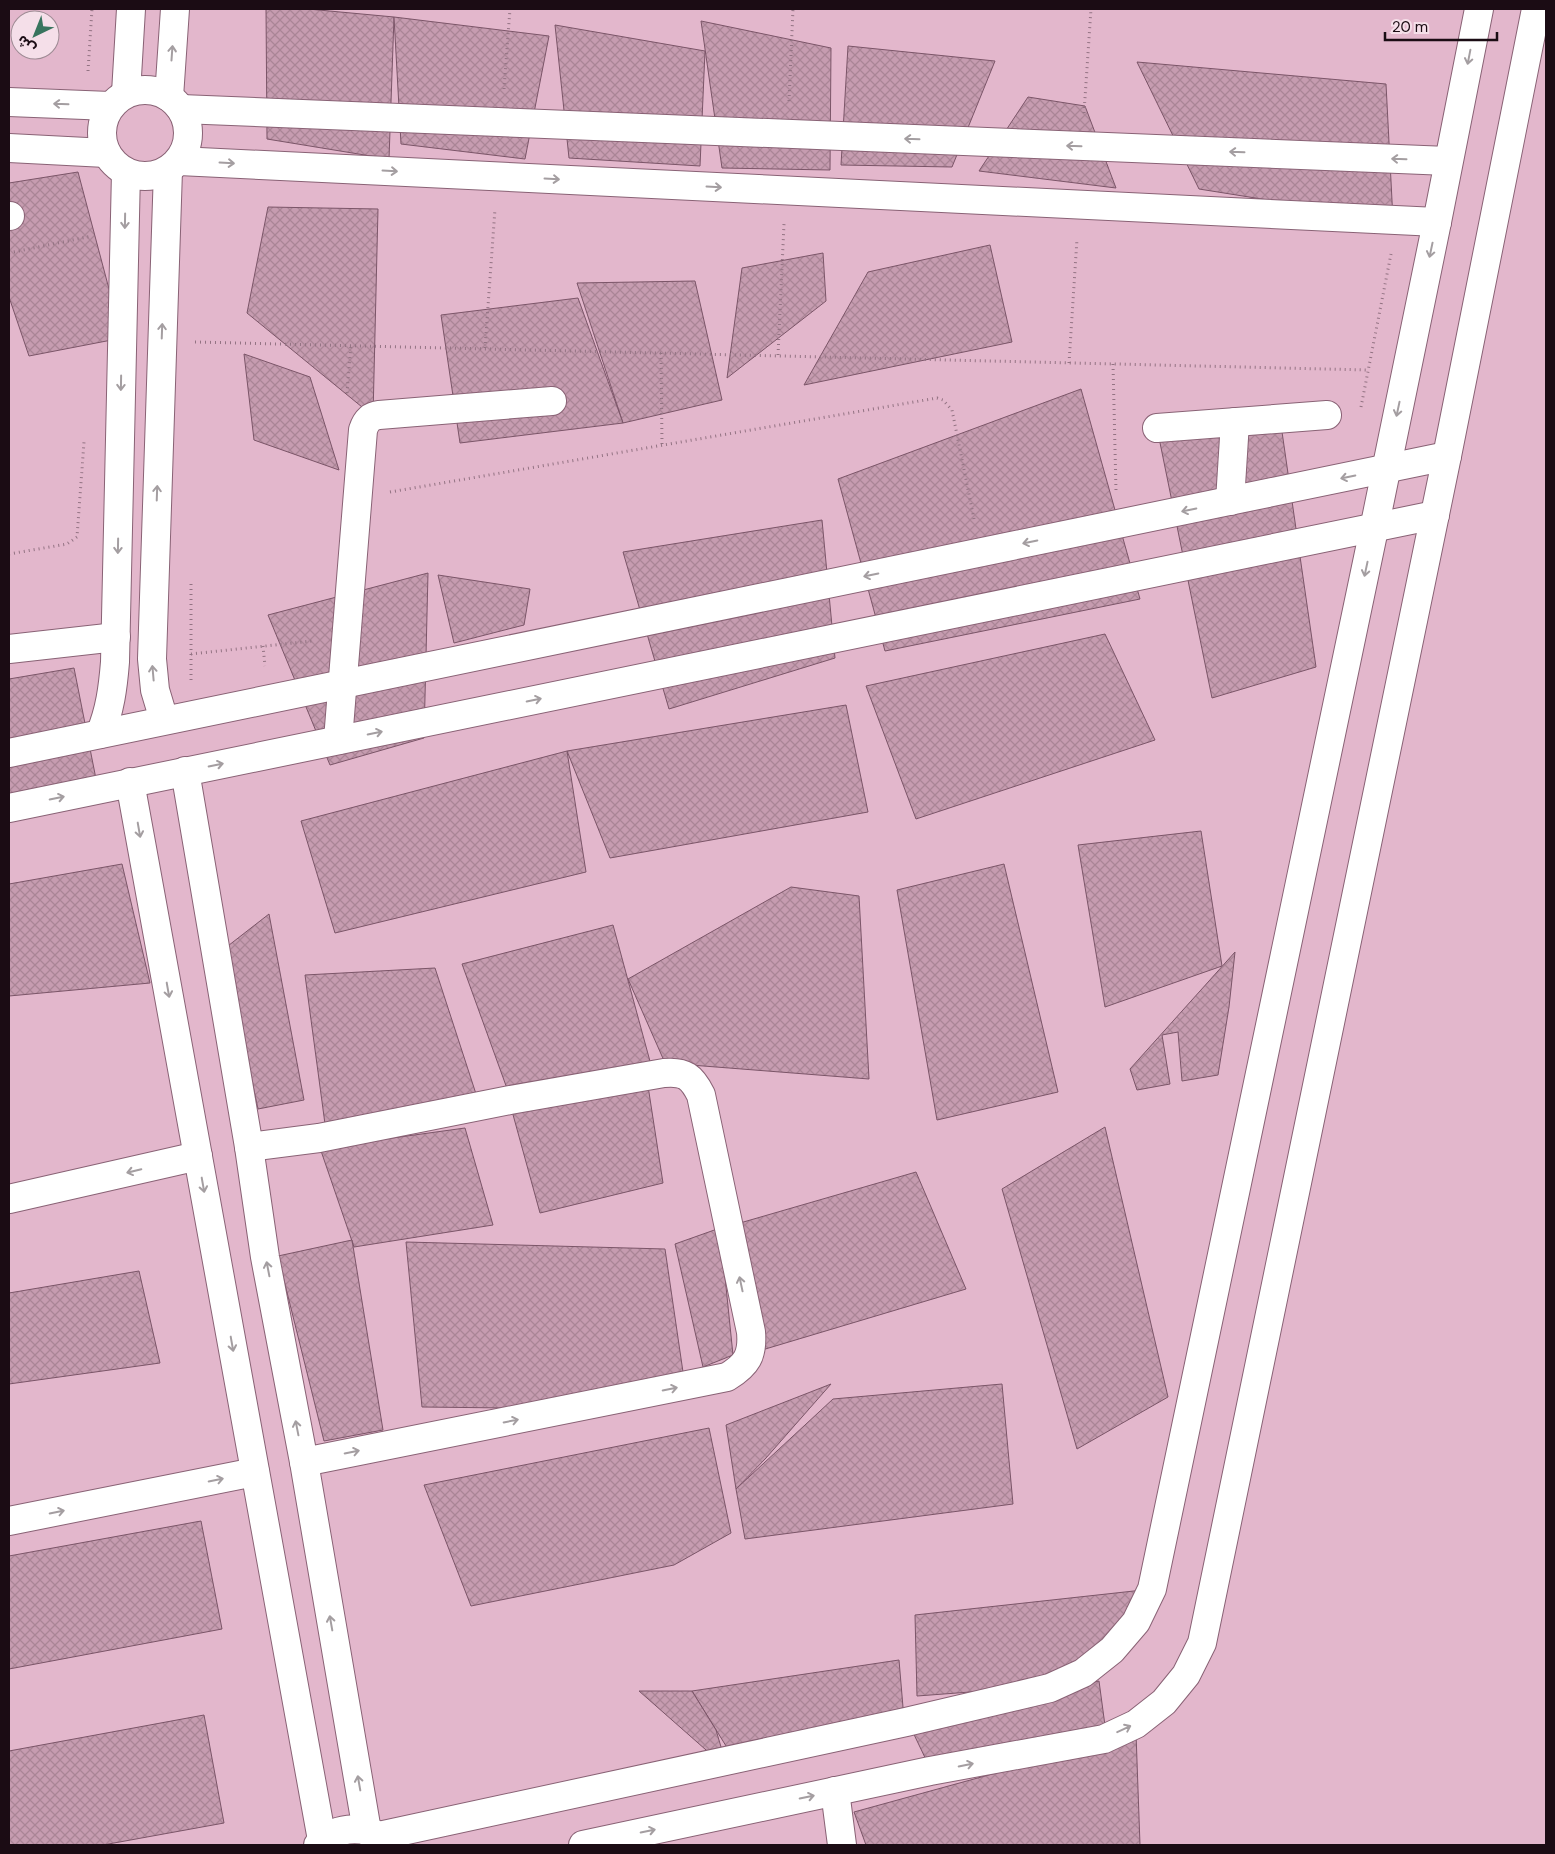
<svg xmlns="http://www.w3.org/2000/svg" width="1555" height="1854" viewBox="0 0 1555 1854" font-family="'DM Sans','Noto Sans Arabic',sans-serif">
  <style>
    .building { fill: url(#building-cross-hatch); stroke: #7b5568 }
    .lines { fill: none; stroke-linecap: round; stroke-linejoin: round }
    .minor-casing { stroke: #896275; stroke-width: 30 }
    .path { stroke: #937383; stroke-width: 3; stroke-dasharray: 1 4; stroke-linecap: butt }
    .minor { stroke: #fff; stroke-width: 28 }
    .oneway { stroke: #a49ea1 }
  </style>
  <defs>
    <pattern id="building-cross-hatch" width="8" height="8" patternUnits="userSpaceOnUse" patternTransform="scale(1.25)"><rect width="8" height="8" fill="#c69cb0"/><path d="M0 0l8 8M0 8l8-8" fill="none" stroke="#aa8596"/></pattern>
  </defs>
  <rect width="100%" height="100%" fill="#e3b7cc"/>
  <!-- building -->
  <g class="building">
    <path d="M 266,9 L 308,9 L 394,17 L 389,159 L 267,139 Z"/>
    <path d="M 394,17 L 549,36 L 525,159 L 401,144 Z"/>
    <path d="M 701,21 L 831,48 L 830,170 L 722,168 Z"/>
    <path d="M 555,25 L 705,51 L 700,166 L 569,158 Z"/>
    <path d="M 848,46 L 995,61 L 952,167 L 841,165 Z"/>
    <path d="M 1137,62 L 1386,84 L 1393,220 L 1199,189 Z"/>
    <path d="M 1028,97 L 1085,106 L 1116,188 L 979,171 Z"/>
    <path d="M 78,172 L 122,338 L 29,356 L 9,297 L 9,183 Z"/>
    <path d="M 268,207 L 378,209 L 373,416 L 247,313 Z"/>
    <path d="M 990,245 L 1012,342 L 804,385 L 868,272 Z"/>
    <path d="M 823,253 L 826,301 L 727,378 L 742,268 Z"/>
    <path d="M 695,281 L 722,400 L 623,423 L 577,283 Z"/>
    <path d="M 578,298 L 623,423 L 460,443 L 441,315 Z"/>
    <path d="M 244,354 L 310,377 L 339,470 L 254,440 Z"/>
    <path d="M 1081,389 L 1140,599 L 885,651 L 838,479 Z"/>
    <path d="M 1280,418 L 1316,667 L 1212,698 L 1157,428 Z"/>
    <path d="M 822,520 L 835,658 L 669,709 L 623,552 Z"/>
    <path d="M 428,573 L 424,738 L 330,765 L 268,615 Z"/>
    <path d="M 438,575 L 530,589 L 524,625 L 454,643 Z"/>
    <path d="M 1105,634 L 1155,740 L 916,819 L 866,686 Z"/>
    <path d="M 74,668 L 98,789 L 9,798 L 9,679 Z"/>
    <path d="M 846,705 L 868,812 L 610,858 L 567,751 Z"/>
    <path d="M 567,751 L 586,872 L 335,933 L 301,821 Z"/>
    <path d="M 1201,831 L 1222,966 L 1105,1007 L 1078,845 Z"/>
    <path d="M 122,864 L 150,983 L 9,996 L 9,884 Z"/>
    <path d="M 1004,864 L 1058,1092 L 937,1120 L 897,890 Z"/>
    <path d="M 791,887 L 859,896 L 869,1079 L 665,1063 L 628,979 Z"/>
    <path d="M 269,914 L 304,1100 L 258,1109 L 224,949 Z"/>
    <path d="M 613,925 L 651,1065 L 509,1094 L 462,964 Z"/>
    <path d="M 1235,952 L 1229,1007 L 1218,1075 L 1182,1081 L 1178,1032 L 1162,1035 L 1170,1084 L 1137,1090 L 1130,1069 Z"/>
    <path d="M 435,968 L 477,1097 L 325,1124 L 305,975 Z"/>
    <path d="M 648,1086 L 663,1183 L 540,1213 L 512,1111 Z"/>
    <path d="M 1105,1127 L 1168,1397 L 1077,1449 L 1002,1189 Z"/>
    <path d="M 465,1128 L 493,1225 L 354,1247 L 320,1148 Z"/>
    <path d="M 916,1172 L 966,1289 L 762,1350 L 740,1223 Z"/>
    <path d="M 720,1228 L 733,1355 L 703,1367 L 675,1244 Z"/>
    <path d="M 352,1240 L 383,1430 L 324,1441 L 278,1256 Z"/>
    <path d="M 406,1242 L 665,1249 L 683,1372 L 508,1408 L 422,1407 Z"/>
    <path d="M 139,1271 L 160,1363 L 9,1384 L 9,1293 Z"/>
    <path d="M 831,1384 L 766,1458 L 736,1489 L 726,1425 Z"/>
    <path d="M 1002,1384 L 1013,1504 L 745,1539 L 736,1489 L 833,1399 Z"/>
    <path d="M 709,1428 L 731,1533 L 674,1565 L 471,1606 L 424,1485 Z"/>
    <path d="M 201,1521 L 222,1629 L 9,1669 L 9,1556 Z"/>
    <path d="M 1143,1590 L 1096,1658 L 997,1690 L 917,1696 L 915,1615 Z"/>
    <path d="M 899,1660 L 904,1719 L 731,1754 L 692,1691 Z"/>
    <path d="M 1099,1681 L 1106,1733 L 929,1766 L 909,1724 Z"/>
    <path d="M 639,1691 L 692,1691 L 716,1730 L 724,1757 L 714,1757 Z"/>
    <path d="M 204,1715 L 224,1823 L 103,1845 L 9,1845 L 9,1751 Z"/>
    <path d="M 1136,1733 L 1140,1845 L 866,1845 L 854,1812 L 1105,1743 Z"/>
  </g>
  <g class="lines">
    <!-- minor casing -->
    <g class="minor-casing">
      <g id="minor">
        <circle cx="145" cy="133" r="43"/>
        <path d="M 126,93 L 131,9"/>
        <path d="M 169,97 L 175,9"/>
        <path d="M 9,102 L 110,106"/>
        <path d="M 181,109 L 1448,161"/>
        <path d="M 9,148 L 106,153"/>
        <path d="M 179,161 L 1437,222"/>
        <path d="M 9,216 L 10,216"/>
        <path d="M 1157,428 L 1327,415"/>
        <path d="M 1230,501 L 1235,422"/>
        <path d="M 9,649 L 116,637"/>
        <path d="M 164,720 L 155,690 L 152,659 L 168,170"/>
        <path d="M 100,734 C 110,711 113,687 115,662 L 126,172"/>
        <path d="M 338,740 L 363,430 C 366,421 370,416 379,415 L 552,401"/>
        <path d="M 9,753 L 1447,456"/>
        <path d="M 185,771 L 249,1147 L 265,1257 L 304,1462 L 367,1831"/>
        <path d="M 130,782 L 322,1840"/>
        <path d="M 9,808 L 1435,515"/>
        <path d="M 249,1147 L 319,1138 L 510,1100 L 664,1073 C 685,1071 692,1077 701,1095 L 751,1332 C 753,1355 747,1365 727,1377 L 304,1462"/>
        <path d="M 9,1199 L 198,1156"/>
        <path d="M 9,1521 L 255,1472"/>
        <path d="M 835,1791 L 842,1845"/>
        <path d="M 379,1836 L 906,1722 L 1050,1688 L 1083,1673 L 1112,1650 L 1136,1622 L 1152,1589 L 1374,529 L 1437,222 L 1479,9"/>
        <path d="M 318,1845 C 332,1828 364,1823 381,1839"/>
        <path d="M 583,1845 L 930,1771 L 1104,1739 L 1136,1724 L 1164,1702 L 1186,1675 L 1202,1643 L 1447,456 L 1536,9"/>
      </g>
    </g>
    <!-- path -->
    <g class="path">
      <path d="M 88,71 L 92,9"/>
      <path d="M 504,89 L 510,9"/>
      <path d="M 789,101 L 793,9"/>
      <path d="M 1084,113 L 1091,9"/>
      <path d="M 9,253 L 92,236"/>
      <path d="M 195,342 L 1367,370"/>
      <path d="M 485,348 L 495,209"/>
      <path d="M 661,353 L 662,444"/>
      <path d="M 778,355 L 784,224"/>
      <path d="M 1069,363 L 1077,239"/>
      <path d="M 1113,364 L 1116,491"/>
      <path d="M 347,393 L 351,345"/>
      <path d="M 1361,407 L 1391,254"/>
      <path d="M 390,492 L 937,398 L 943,400 L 952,410 L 974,519"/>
      <path d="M 9,554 L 67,544 L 77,537 L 84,442"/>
      <path d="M 191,584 L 191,682"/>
      <path d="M 263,646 L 265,666"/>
      <path d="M 191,654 L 312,641"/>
    </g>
    <!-- minor -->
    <use href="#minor" class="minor"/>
  </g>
  <!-- one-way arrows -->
  <defs><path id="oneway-shaft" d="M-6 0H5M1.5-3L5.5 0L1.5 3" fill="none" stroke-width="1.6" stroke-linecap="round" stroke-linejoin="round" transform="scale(1.25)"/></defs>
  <g class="oneway">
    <use href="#oneway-shaft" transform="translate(172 53) rotate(-86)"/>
    <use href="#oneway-shaft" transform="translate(1469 57) rotate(101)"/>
    <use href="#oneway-shaft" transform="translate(61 104) rotate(-178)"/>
    <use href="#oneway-shaft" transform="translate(912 139) rotate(-178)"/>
    <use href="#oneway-shaft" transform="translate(1074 146) rotate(-178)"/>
    <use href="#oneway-shaft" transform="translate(1237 152) rotate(-178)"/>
    <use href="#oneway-shaft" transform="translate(1399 159) rotate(-178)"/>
    <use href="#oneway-shaft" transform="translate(227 163) rotate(3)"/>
    <use href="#oneway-shaft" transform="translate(390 171) rotate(3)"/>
    <use href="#oneway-shaft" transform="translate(552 179) rotate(3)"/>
    <use href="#oneway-shaft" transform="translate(714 187) rotate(3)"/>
    <use href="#oneway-shaft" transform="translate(125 221) rotate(91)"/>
    <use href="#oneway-shaft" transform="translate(1431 250) rotate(102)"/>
    <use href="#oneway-shaft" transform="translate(162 331) rotate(-88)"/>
    <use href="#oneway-shaft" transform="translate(121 383) rotate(91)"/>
    <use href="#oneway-shaft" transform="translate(1398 409) rotate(102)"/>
    <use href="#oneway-shaft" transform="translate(1348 477) rotate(168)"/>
    <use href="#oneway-shaft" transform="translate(157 493) rotate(-88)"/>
    <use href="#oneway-shaft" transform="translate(1189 510) rotate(168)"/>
    <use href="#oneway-shaft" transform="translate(1030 542) rotate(168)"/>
    <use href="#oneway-shaft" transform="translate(118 546) rotate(91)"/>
    <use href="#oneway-shaft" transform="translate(1366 569) rotate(102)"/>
    <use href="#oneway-shaft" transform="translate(871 575) rotate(168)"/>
    <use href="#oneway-shaft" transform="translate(153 673) rotate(-95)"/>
    <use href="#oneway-shaft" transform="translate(534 700) rotate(-12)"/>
    <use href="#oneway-shaft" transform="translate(375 733) rotate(-12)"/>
    <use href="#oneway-shaft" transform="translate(216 765) rotate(-12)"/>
    <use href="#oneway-shaft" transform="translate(57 798) rotate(-12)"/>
    <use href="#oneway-shaft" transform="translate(139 830) rotate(80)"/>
    <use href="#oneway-shaft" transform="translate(168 990) rotate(80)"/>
    <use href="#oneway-shaft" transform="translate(134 1171) rotate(167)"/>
    <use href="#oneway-shaft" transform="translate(203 1185) rotate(80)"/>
    <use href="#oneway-shaft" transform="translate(268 1269) rotate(-101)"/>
    <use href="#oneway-shaft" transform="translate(741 1284) rotate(-102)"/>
    <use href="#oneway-shaft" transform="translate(232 1344) rotate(80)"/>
    <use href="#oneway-shaft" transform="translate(670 1389) rotate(-11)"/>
    <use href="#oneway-shaft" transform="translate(511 1421) rotate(-11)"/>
    <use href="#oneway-shaft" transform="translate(297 1428) rotate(-101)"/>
    <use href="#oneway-shaft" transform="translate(352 1452) rotate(-11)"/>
    <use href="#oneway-shaft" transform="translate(216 1480) rotate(-11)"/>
    <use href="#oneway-shaft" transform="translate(57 1512) rotate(-11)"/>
    <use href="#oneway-shaft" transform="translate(331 1623) rotate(-100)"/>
    <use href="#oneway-shaft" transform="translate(1124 1729) rotate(-25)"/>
    <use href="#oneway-shaft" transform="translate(966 1765) rotate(-11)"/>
    <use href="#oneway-shaft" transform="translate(359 1783) rotate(-100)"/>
    <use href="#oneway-shaft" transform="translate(807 1797) rotate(-12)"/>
    <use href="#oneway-shaft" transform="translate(648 1831) rotate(-12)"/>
  </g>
  <!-- border -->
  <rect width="1555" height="1854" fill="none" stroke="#1b0c14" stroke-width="20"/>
  <!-- north arrow -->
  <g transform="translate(35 35) rotate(223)"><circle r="24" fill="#f5dfe9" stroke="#9e8b94"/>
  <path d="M0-4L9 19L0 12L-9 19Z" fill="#38745e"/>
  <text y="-8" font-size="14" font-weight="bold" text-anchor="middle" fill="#1b0c14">ش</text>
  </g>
  <!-- scale -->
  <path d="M1385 32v8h112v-8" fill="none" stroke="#1b0c14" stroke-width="2.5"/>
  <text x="1392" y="32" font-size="15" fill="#1b0c14" stroke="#f5dfe9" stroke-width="4" paint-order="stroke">20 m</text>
</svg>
